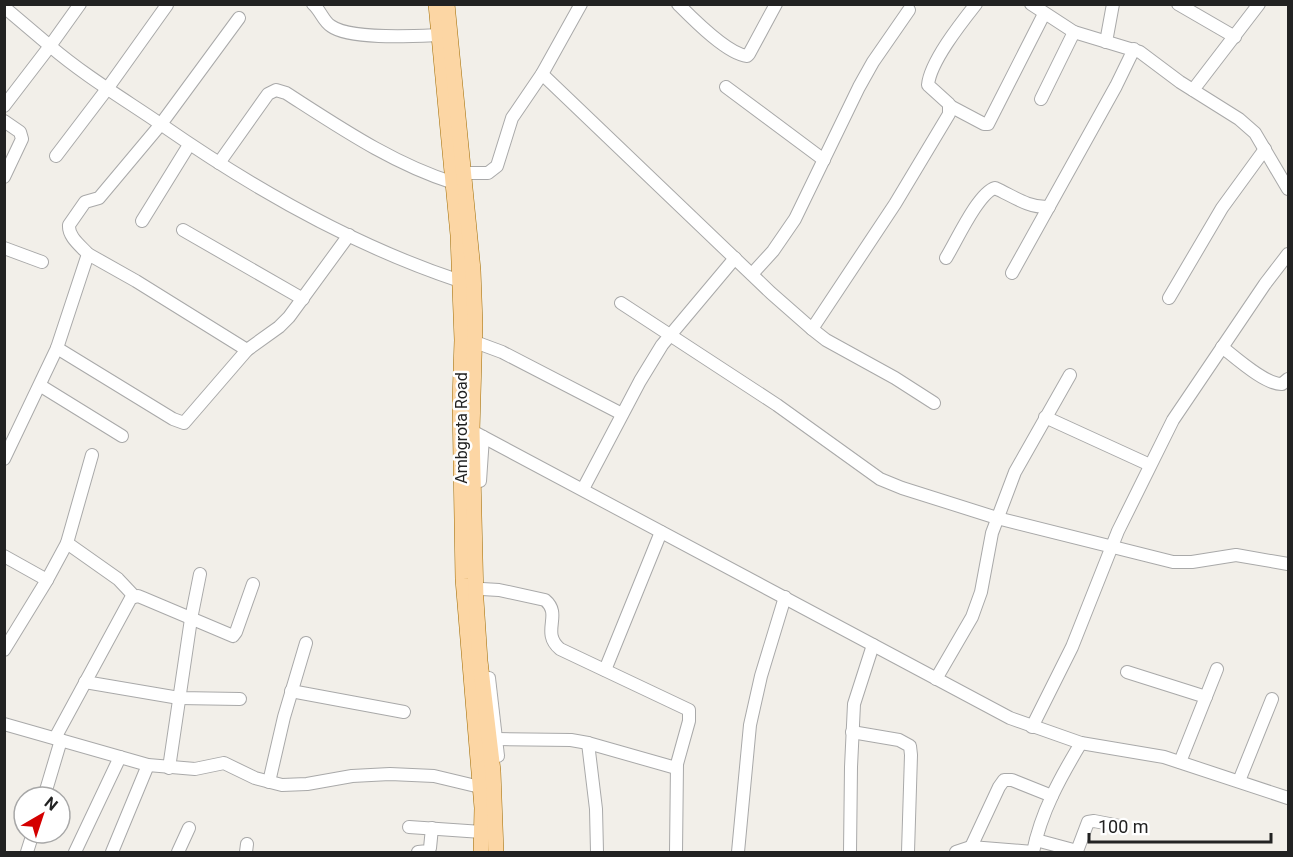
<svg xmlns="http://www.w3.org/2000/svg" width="1293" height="857" viewBox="0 0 1293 857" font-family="Roboto,sans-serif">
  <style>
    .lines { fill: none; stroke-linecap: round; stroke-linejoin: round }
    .minor-casing { stroke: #a9a9a9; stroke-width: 14 }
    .major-casing { stroke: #a06b00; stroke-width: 16 }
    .minor { stroke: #fff; stroke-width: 12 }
    .major { stroke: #fcd6a4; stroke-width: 15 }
    .labels { text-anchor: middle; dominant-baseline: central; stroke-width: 5; stroke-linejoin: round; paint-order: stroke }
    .street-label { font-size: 16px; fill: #222; stroke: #fff }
  </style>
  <rect width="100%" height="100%" fill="#f2efe9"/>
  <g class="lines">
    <!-- minor casing -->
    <g class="minor-casing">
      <g id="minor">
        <path d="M 80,4 L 50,46 C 85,76 124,99 162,125 C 254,189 354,246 460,281"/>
        <path d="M 313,4 C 321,11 323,21 331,26 C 350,40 415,36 439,35"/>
        <path d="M 678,4 C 693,19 727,54 747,56 L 749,54 L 776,4"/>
        <path d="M 1031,4 L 1074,32 L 1140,52 L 1180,82 L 1239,119 L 1255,133 L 1288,189"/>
        <path d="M 1178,4 L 1235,37"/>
        <path d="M 4,7 L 50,46 L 4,106"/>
        <path d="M 1106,42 L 1113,4"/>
        <path d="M 542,74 L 771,293 L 812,329 L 826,340 L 895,378 L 934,403"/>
        <path d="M 726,87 L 824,160"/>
        <path d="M 1193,90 L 1259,4"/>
        <path d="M 1041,99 L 1074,32"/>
        <path d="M 950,106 L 984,124 L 988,124 L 1044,14"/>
        <path d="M 4,121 L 20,132 L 22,139 L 4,177"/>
        <path d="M 56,156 L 107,89 L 167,5"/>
        <path d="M 219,163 L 268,94 L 276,90 L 286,93 C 339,127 393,164 454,183"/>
        <path d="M 464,173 L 488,173 L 497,166 L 512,118 L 542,74 L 581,4"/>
        <path d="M 142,221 L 189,145"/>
        <path d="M 183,230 L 303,299"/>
        <path d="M 4,248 L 42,262"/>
        <path d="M 88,254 C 81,246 68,237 69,225 L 85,202 L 99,198 L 161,124 L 239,18"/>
        <path d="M 946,258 C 956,242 978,193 995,188 C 1013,196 1028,208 1049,207"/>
        <path d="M 1012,273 L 1116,86 L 1134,49"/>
        <path d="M 752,274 L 773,251 L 795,219 L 859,87 L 873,62 L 909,10"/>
        <path d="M 1169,298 L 1222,208 L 1265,149"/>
        <path d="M 621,303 L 777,405 L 880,479 L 902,488 L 997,518 L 1173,562 L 1192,562 L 1236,555 L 1288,564"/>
        <path d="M 812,329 L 895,204 L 949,114 L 949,104 L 928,85 C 930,62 961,23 976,4"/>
        <path d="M 475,342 L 502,352 L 622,414"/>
        <path d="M 1222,347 C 1236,358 1266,385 1282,384 L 1288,379"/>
        <path d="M 57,348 L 173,419 L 184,423 L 247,350 L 279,327 L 289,317 L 349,235"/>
        <path d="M 41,386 L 122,436"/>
        <path d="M 1045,417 L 1150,465"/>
        <path d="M 472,431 L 1010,718 L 1081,743 L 1164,757 L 1288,798"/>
        <path d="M 4,459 L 57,348 L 88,254 L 136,281 L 247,350"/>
        <path d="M 480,481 L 483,437"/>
        <path d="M 583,489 L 640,381 L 662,345 L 735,258"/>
        <path d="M 67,543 L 118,579 L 134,596"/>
        <path d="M 4,556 L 47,580 L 4,650"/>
        <path d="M 47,580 L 67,543 L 92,455"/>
        <path d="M 482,589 L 499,590 L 545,600 C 563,615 540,632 560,649 L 689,710 L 689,721 L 677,764 L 676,852"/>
        <path d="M 605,670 L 661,532"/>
        <path d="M 1127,672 L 1206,697"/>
        <path d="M 489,678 L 498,756"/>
        <path d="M 936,679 L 972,617 L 981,592 L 992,533 L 1015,472 L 1070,375"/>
        <path d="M 85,682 L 179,698 L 240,699"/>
        <path d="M 291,691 L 404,712"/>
        <path d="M 4,724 L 148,765 L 195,769 L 224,763 L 255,778 L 282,785 L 307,784 L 352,776 L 390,774 L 434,776 L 480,787"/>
        <path d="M 1032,727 L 1072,647 L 1118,531 L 1173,420 L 1265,284 L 1288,254"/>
        <path d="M 852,732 L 899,740 L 910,746 L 911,755 L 908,852"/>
        <path d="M 55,738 L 131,598 L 138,596 L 143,598 L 233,636 L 236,632 L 253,584"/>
        <path d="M 497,739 L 571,740 L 588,743 L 676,768"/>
        <path d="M 588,743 L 596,809 L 597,852"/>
        <path d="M 1180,762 L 1217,669"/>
        <path d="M 169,768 L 191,619 L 200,574"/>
        <path d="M 1239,781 L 1272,699"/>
        <path d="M 269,782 L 284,717 L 306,643"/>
        <path d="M 44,797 L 61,740"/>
        <path d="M 409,827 L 482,832"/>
        <path d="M 1036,840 L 1077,851 L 1088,822 L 1094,821 L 1120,826"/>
        <path d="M 971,847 L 999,787 L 1004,780 L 1012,780 L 1052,796"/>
        <path d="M 27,852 L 33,833"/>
        <path d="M 75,852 L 120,757"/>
        <path d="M 112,852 L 148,765"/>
        <path d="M 178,852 L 189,828"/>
        <path d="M 246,852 L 247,844"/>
        <path d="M 418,852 L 428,851 L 430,848 L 432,828"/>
        <path d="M 738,852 L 750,725 L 761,676 L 785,597"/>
        <path d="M 850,852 L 851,767 L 854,704 L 873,645"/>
        <path d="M 956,852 L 971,847 L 1033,852"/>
        <path d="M 1033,852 C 1041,812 1060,778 1081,743"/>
      </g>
    </g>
    <!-- major casing -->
    <g class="major-casing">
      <g id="major">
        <path d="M 436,4 L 458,235 L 462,340 L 460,401 L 463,579 L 482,808 L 481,852"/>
        <path d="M 447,4 L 473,270 L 475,324 L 472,431 L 476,600 L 480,661 L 493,771 L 496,852"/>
      </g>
    </g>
    <!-- minor -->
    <use href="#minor" class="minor"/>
    <!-- major -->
    <use href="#major" class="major"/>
  </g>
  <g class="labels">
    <!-- street labels -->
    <g class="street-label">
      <text transform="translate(461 428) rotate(-90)">Ambgrota Road</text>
    </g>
  </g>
  <!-- border -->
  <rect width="1293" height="857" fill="none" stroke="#222222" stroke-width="12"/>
  <!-- north arrow -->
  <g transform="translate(42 815) rotate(39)"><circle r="28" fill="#ffffff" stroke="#a7a7a7" stroke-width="1.5"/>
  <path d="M0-4.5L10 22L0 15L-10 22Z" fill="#d40000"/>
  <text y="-9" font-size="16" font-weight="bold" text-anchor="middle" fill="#222222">N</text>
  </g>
  <!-- scale -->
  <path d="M1089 833v9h182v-9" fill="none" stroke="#222222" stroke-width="3"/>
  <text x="1098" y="833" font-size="18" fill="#222222" stroke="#ffffff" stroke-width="4.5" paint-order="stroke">100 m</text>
</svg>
